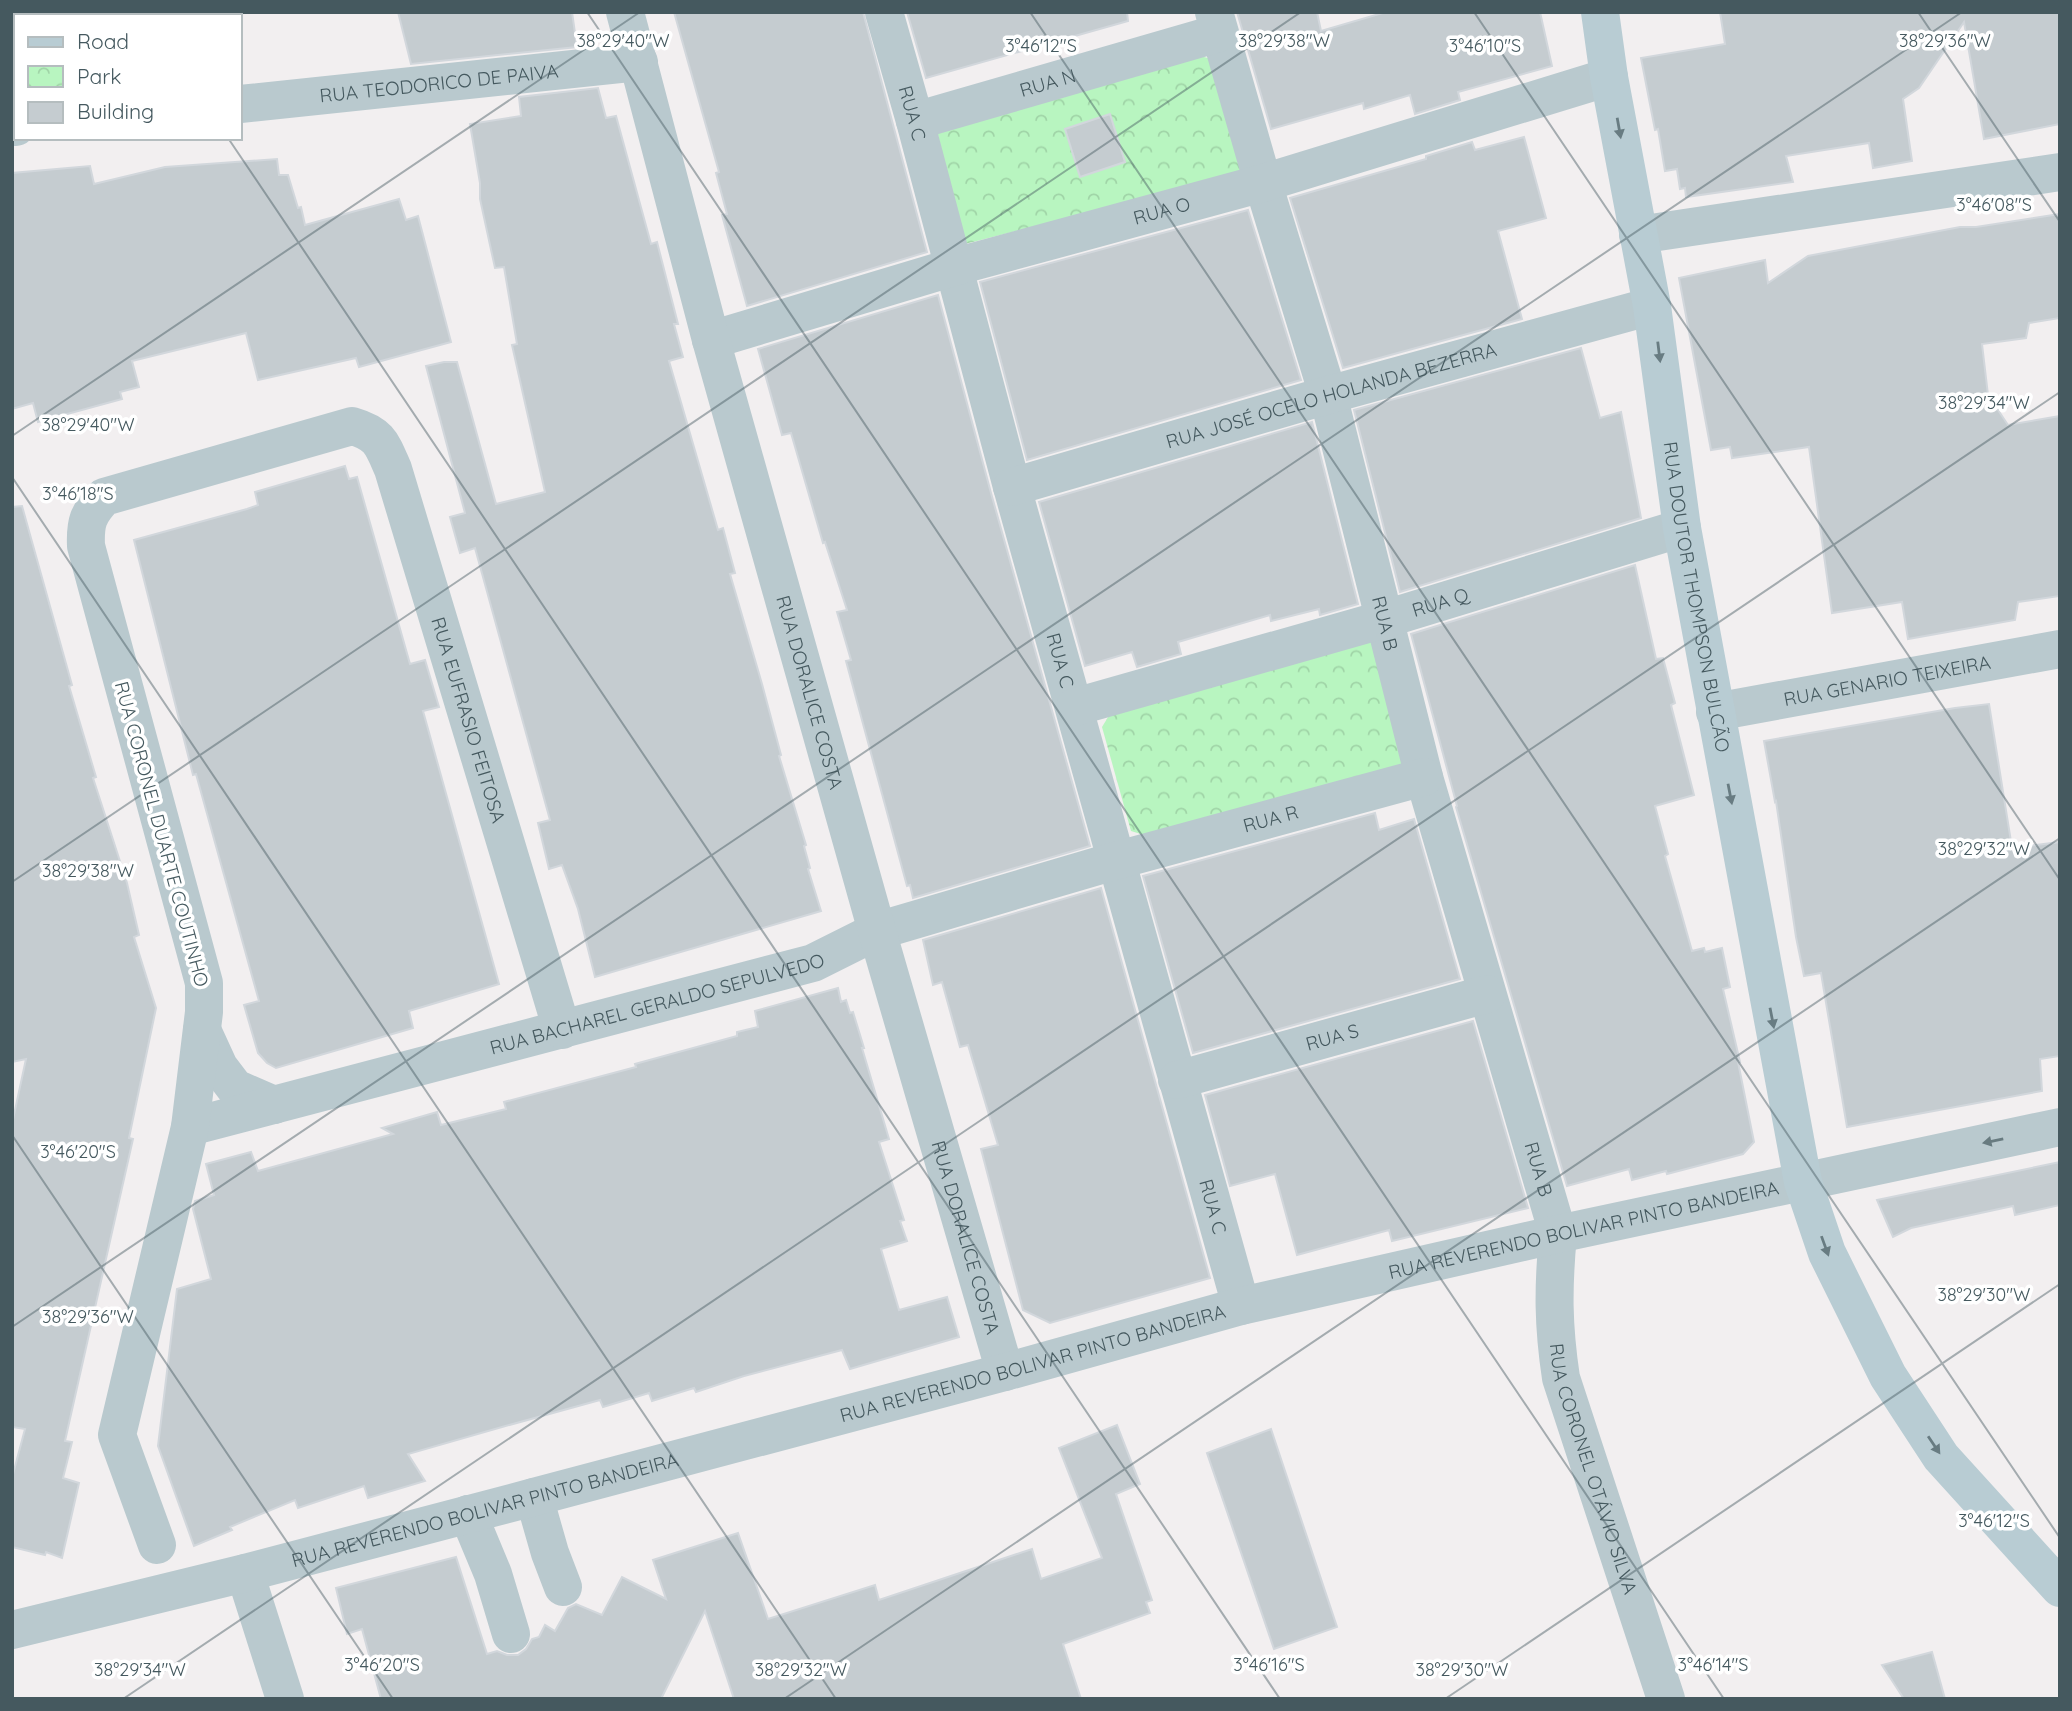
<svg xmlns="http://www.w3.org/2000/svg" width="2072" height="1711" viewBox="0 0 2072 1711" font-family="Quicksand,sans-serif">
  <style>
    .park { fill: url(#park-crowns) }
    .building { fill: #c5ccd0; stroke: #d2d7dc; stroke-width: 2 }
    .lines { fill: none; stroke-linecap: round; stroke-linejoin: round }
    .minor { stroke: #b9c9ce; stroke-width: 38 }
    .tertiary { stroke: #b9c9ce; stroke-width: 38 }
    .secondary { stroke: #b8ccd3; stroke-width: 38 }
    .oneway { fill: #687c82 }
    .oneway2 { fill: #687b80 }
    .ticks { fill: none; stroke: #45595f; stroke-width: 2; stroke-opacity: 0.45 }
    .labels { text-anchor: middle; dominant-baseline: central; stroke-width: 7; stroke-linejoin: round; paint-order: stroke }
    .street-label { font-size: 19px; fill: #45595f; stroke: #fff }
    .ticks-label { font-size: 18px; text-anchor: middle; fill: #45595f; stroke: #fff; stroke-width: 7; stroke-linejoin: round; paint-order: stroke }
  </style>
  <defs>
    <pattern id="park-crowns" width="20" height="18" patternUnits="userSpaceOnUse" patternTransform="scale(1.75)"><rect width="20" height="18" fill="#b8f5c0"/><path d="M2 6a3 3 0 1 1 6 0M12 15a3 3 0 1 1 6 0" fill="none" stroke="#a0d4a7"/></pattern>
  </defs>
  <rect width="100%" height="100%" fill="#f2eff0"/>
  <!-- park -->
  <g class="park">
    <path d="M 1196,55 L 1216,60 L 1244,173 L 965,244 L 935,123 Z"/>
    <path d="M 1363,636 L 1378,642 L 1407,757 L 1397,769 L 1147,836 L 1131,831 L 1102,727 L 1113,709 Z"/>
  </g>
  <!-- building -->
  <g class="building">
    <path d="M 398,12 L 572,12 L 577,47 L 411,64 Z"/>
    <path d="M 674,12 L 863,12 L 927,252 L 747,306 L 722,215 L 727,214 L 716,173 L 719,172 Z"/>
    <path d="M 907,12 L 1127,12 L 1128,21 L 926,78 Z"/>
    <path d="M 1237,12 L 1317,12 L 1321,31 L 1386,12 L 1540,12 L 1552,66 L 1458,92 L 1460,100 L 1415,114 L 1410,95 L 1364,109 L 1363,103 L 1271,129 Z"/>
    <path d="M 1720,12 L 2060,12 L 2060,124 L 1984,139 L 1964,22 L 1919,88 L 1903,99 L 1912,161 L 1873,168 L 1869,143 L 1786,156 L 1793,182 L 1686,197 L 1685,188 L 1680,189 L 1677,169 L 1665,171 L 1658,129 L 1655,130 L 1641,58 L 1725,44 Z"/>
    <path d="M 598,88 L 606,118 L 616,116 L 651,244 L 657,242 L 678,324 L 674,324 L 683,357 L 669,361 L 718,530 L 723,528 L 735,573 L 730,574 L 762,684 L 781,755 L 779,756 L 806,845 L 804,846 L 810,868 L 808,869 L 821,911 L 595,977 L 578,909 L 562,865 L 549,869 L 538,823 L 550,820 L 475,548 L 460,553 L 450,517 L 465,513 L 426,366 L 444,362 L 457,362 L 496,504 L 545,492 L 512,345 L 517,344 L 504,267 L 495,268 L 480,199 L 480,183 L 470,124 L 521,116 L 519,97 Z"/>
    <path d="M 1110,114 L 1125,162 L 1080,177 L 1065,129 Z"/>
    <path d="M 1524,137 L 1546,218 L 1498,231 L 1522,319 L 1343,368 L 1290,198 L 1426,159 L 1426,156 L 1472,142 L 1475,150 Z"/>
    <path d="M 277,159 L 279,175 L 288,175 L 298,208 L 301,207 L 305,225 L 399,199 L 406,220 L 418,216 L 451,342 L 359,367 L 356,358 L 258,380 L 246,333 L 132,361 L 139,387 L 120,392 L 122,399 L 38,422 L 33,403 L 12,409 L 12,173 L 90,166 L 94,184 L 165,167 Z"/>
    <path d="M 1248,210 L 1301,380 L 1027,460 L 980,282 Z"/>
    <path d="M 2060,214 L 2060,318 L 2029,323 L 2026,338 L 1982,344 L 1988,395 L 2008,425 L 2060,416 L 2060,596 L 2018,602 L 2015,620 L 1908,639 L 1902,602 L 1832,613 L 1809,447 L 1732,458 L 1730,447 L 1711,450 L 1679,278 L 1765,260 L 1768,283 L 1808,256 L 1960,227 L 1976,227 Z"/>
    <path d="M 938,295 L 991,493 L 1090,846 L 913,898 L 910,885 L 907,886 L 846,661 L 851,660 L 837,612 L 847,610 L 825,542 L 823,543 L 791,433 L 782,435 L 758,349 Z"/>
    <path d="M 1581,348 L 1600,418 L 1621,412 L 1641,518 L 1400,592 L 1354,410 Z"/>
    <path d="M 1312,422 L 1358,604 L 1320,615 L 1319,609 L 1271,621 L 1270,615 L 1178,642 L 1181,654 L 1137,667 L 1132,652 L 1085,666 L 1039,502 Z"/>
    <path d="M 345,466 L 349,479 L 357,477 L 410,664 L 425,660 L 439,707 L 423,711 L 499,984 L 409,1011 L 413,1028 L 276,1068 L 267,1063 L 258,1053 L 244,1005 L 259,1001 L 196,774 L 193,775 L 134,540 L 247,509 L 258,505 L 255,492 Z"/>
    <path d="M 22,506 L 72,685 L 69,686 L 96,777 L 93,778 L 127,883 L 139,935 L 134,937 L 156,1008 L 129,1138 L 133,1139 L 65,1441 L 72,1442 L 63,1478 L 79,1483 L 62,1558 L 46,1552 L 45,1555 L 12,1547 L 12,1478 L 25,1429 L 12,1427 L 12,1124 L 26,1059 L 12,1062 L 12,507 Z"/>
    <path d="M 1635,565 L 1656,659 L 1663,658 L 1675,703 L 1671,705 L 1694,795 L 1655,806 L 1668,854 L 1665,856 L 1692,951 L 1704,948 L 1705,952 L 1722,948 L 1730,987 L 1723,989 L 1740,1062 L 1738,1062 L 1754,1142 L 1743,1154 L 1667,1174 L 1666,1171 L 1632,1180 L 1629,1169 L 1567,1186 L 1456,807 L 1457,806 L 1411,634 Z"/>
    <path d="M 1989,704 L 2012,848 L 2060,842 L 2060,1056 L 2040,1059 L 2042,1091 L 1847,1127 L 1821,973 L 1804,976 L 1796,937 L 1776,801 L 1775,802 L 1764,741 L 1955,708 Z"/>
    <path d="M 1375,813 L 1379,830 L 1414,819 L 1460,979 L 1193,1053 L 1143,876 Z"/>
    <path d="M 1101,888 L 1210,1278 L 1050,1323 L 1023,1310 L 981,1149 L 998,1145 L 968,1045 L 960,1047 L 942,982 L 933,985 L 923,940 Z"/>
    <path d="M 838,988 L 841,1002 L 846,1000 L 850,1013 L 853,1012 L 864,1048 L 862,1048 L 889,1139 L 879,1142 L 904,1220 L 900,1221 L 907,1241 L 881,1249 L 899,1310 L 947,1297 L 959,1337 L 850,1369 L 842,1350 L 744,1376 L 696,1392 L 694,1388 L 652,1401 L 649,1393 L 603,1407 L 600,1400 L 502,1427 L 408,1454 L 425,1481 L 368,1498 L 364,1486 L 298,1508 L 295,1500 L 230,1527 L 232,1530 L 194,1546 L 158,1446 L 177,1289 L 211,1279 L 193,1209 L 195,1201 L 214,1195 L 206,1164 L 251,1152 L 258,1171 L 393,1134 L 382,1128 L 437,1112 L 441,1125 L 506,1109 L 504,1102 L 636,1067 L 635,1064 L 737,1036 L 737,1032 L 758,1027 L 755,1011 Z"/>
    <path d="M 1473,1021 L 1528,1208 L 1392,1241 L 1389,1230 L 1297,1255 L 1275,1174 L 1230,1186 L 1205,1095 Z"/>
    <path d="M 2060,1162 L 2060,1205 L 2015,1215 L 2013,1206 L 1911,1228 L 1893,1237 L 1877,1200 Z"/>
    <path d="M 1117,1425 L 1140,1484 L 1116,1494 L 1152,1600 L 1146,1602 L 1150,1613 L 1063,1644 L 1081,1699 L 734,1699 L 705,1611 L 661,1699 L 381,1699 L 362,1629 L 347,1634 L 336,1588 L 456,1557 L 487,1654 L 497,1651 L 507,1655 L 518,1655 L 526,1649 L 532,1639 L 539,1637 L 545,1625 L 555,1631 L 568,1608 L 576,1604 L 602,1615 L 622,1577 L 666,1599 L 653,1560 L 738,1533 L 768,1619 L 875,1585 L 879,1600 L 1032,1549 L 1041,1579 L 1102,1558 L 1059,1448 Z"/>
    <path d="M 1271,1429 L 1337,1627 L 1274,1649 L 1207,1453 Z"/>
    <path d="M 1932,1652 L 1945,1699 L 1904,1699 L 1882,1665 Z"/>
  </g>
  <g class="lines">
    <!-- minor -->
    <g class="minor">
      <path id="s1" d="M 884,12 L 915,121 L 1012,487 L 1241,1306"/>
      <path id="s2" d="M 1214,12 L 1263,183 L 1328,395 L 1424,777 L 1558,1234 C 1553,1288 1553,1325 1561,1378 L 1666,1699"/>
      <path id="s3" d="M 240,104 L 639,62"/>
      <path id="s4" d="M 915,121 L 1219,33"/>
      <path d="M 12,127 L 16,127"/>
      <path d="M 1638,235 L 2060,172"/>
      <path id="s5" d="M 711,340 L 954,267 L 1263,183 L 1609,77"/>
      <path id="s6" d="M 1012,487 L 1328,395 L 1652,306"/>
      <path id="s7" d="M 1075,707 L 1385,619 L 1682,528"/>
      <path id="s8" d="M 1715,712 L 2060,649"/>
      <path d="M 202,1030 L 219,1067 L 235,1088 L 274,1105"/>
      <path id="s9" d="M 1177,1080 L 1487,994"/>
      <path id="s10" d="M 190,1127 L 813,963 L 877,931 L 1118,860 L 1424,777"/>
      <path d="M 534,1497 L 550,1553 L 563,1587"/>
      <path d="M 468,1514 L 493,1574 L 511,1634"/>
      <path id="s11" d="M 157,1545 L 117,1435 L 190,1127 L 204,1012 L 204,983 L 86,546 C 85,522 88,514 104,497 L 352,426 C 380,434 382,444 393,469 L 562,1030"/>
      <path d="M 245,1573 L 285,1699"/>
    </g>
    <!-- tertiary -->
    <g class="tertiary">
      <path id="s12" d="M 625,12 L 711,340 L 877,931 L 1005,1372"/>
      <path id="s13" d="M 12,1630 L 245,1573 L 534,1497 L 1005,1372 L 1241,1306 L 1558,1234 L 2060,1127"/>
    </g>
    <!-- secondary -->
    <path class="secondary" id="s14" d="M 1600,12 L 1609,77 L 1652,306 L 1682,528 L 1803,1182 L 1827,1253 L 1888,1376 L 1941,1457 L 2060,1588"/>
  </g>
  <!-- one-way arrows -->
  <defs><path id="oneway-solid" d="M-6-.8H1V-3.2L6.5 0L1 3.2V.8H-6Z" transform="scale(1.75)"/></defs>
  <g class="oneway">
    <use href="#oneway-solid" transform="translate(1619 128) rotate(80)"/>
    <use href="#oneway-solid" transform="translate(1659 352) rotate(83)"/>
    <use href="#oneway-solid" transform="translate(1730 794) rotate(79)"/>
    <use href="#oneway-solid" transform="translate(1772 1018) rotate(79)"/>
    <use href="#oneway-solid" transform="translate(1825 1246) rotate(70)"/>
    <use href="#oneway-solid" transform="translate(1934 1445) rotate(56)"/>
  </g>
  <use class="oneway2" href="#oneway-solid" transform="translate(1993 1141) rotate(168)"/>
  <!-- ticks -->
  <path class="ticks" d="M 143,12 L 145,16M 587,12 L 1724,1699M 1030,12 L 2060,1538M 1474,12 L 2060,880M 1918,12 L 2060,222M 228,138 L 1280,1699M 12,436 L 640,12M 12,477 L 836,1699M 12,882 L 1301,12M 12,1135 L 393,1699M 12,1327 L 1962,12M 123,1699 L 2060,392M 784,1699 L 2060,838M 1445,1699 L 2060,1284"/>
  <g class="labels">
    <!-- street labels -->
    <g class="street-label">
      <text stroke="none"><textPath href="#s3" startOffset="200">RUA TEODORICO DE PAIVA</textPath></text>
      <text stroke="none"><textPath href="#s4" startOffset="138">RUA N</textPath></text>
      <text stroke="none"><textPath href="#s1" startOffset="105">RUA C</textPath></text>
      <text stroke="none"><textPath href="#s5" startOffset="469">RUA O</textPath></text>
      <text stroke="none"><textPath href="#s6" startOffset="332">RUA JOSÉ OCELO HOLANDA BEZERRA</textPath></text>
      <text stroke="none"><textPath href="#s14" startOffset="593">RUA DOUTOR THOMPSON BULCÃO</textPath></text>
      <text stroke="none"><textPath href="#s7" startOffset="380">RUA Q</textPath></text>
      <text stroke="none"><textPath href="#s2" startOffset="635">RUA B</textPath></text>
      <text stroke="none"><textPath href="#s1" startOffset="672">RUA C</textPath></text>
      <text stroke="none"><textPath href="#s8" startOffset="175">RUA GENARIO TEIXEIRA</textPath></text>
      <text stroke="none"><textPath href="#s12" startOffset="705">RUA DORALICE COSTA</textPath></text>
      <text stroke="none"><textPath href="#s11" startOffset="1668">RUA EUFRASIO FEITOSA</textPath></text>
      <text stroke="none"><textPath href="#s10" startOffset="1125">RUA R</textPath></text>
      <text transform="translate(162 834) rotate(75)">RUA CORONEL DUARTE COUTINHO</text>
      <text stroke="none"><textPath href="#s10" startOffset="483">RUA BACHAREL GERALDO SEPULVEDO</textPath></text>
      <text stroke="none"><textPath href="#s9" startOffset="161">RUA S</textPath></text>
      <text stroke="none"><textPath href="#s2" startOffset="1202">RUA B</textPath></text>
      <text stroke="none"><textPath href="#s1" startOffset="1239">RUA C</textPath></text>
      <text stroke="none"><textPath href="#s13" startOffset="1622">RUA REVERENDO BOLIVAR PINTO BANDEIRA</textPath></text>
      <text stroke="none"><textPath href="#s12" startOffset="1272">RUA DORALICE COSTA</textPath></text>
      <text stroke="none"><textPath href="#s13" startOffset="1055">RUA REVERENDO BOLIVAR PINTO BANDEIRA</textPath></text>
      <text stroke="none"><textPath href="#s2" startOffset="1510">RUA CORONEL OTÁVIO SILVA</textPath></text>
      <text stroke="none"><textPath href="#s13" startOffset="488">RUA REVERENDO BOLIVAR PINTO BANDEIRA</textPath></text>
    </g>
  </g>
  <g class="ticks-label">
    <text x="623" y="47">38°29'40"W</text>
    <text x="1284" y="47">38°29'38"W</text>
    <text x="1945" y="47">38°29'36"W</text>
    <text x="1041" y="52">3°46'12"S</text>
    <text x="1485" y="52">3°46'10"S</text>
    <text x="1994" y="211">3°46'08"S</text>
    <text x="1984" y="409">38°29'34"W</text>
    <text x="88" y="431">38°29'40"W</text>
    <text x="78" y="500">3°46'18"S</text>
    <text x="1984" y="855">38°29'32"W</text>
    <text x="88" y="877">38°29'38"W</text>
    <text x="78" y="1158">3°46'20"S</text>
    <text x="1984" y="1301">38°29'30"W</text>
    <text x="88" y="1323">38°29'36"W</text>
    <text x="1994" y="1527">3°46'12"S</text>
    <text x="382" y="1671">3°46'20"S</text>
    <text x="1269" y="1671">3°46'16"S</text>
    <text x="1713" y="1671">3°46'14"S</text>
    <text x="140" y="1676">38°29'34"W</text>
    <text x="801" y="1676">38°29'32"W</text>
    <text x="1462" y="1676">38°29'30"W</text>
  </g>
  <!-- border -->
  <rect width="2072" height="1711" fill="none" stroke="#45595f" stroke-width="28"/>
  <!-- legend -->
  <rect x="14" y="14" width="228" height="126" fill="#ffffff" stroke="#b5bdbf" stroke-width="2"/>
  <rect x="28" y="37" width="35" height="10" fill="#b8ccd3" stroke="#b5bdbf" stroke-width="2"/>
  <text x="77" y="49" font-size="21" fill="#45595f">Road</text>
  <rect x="28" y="66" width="35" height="21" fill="url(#park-crowns)" stroke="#b5bdbf" stroke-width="2"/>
  <text x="77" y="84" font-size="21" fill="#45595f">Park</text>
  <rect x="28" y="102" width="35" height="21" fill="#c5ccd0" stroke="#b5bdbf" stroke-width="2"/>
  <text x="77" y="119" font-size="21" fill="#45595f">Building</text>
</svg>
